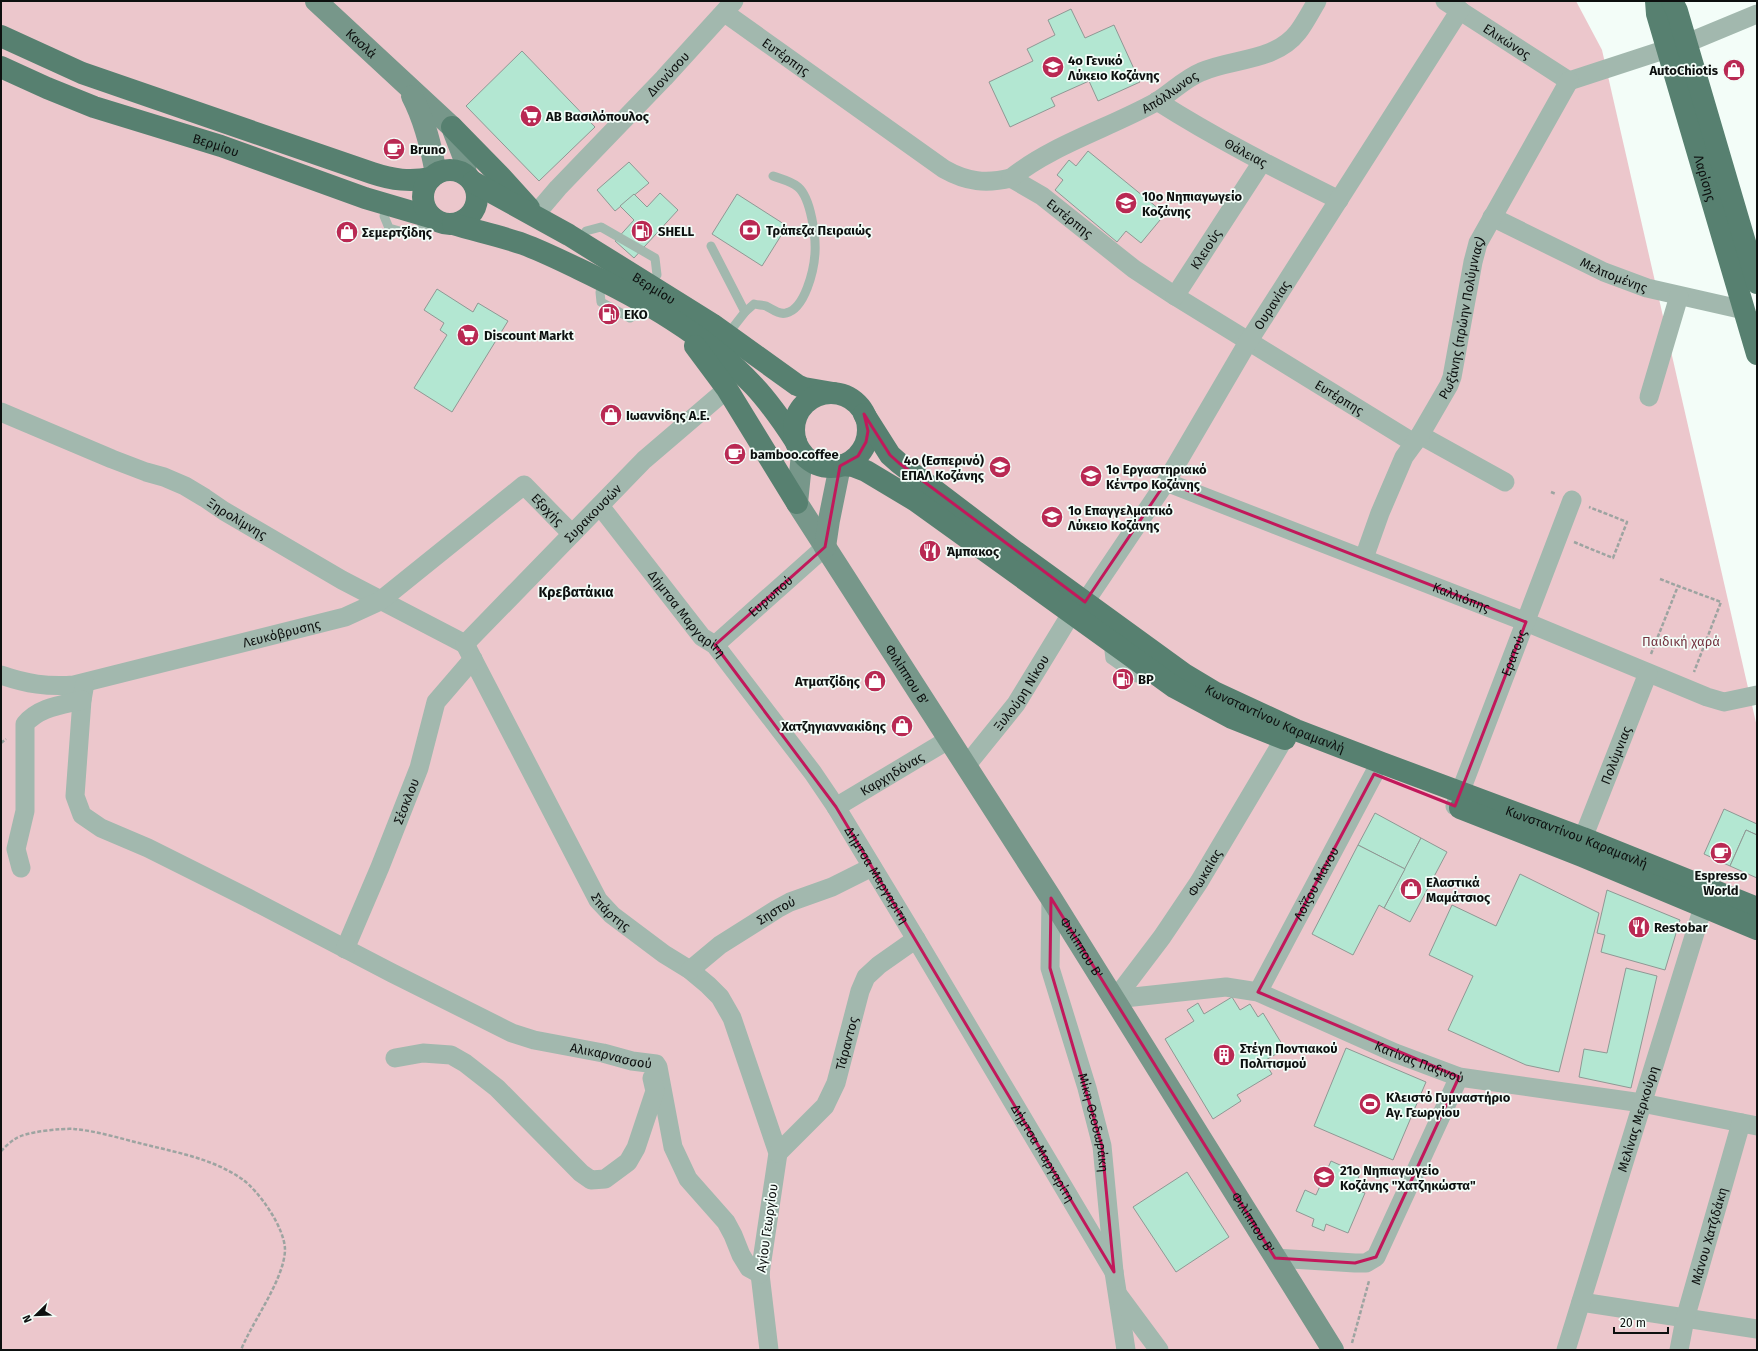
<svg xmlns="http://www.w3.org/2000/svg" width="1758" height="1351" viewBox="0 0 1758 1351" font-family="'Fira Sans',sans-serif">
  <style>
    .green { fill: #ecc7cc }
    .building { fill: #b3e7d2; stroke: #8f9894 }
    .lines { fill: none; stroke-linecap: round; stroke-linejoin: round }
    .path { stroke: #9da4a1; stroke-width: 2.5; stroke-dasharray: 4 2; stroke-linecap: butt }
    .lane { stroke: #a2b8ae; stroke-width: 9 }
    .street { stroke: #a2b8ae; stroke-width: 19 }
    .secondary { stroke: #77978a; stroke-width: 22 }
    .primary { stroke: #578070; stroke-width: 22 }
    .marked { fill: none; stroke: #c2185b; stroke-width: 3; stroke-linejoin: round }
    .labels { text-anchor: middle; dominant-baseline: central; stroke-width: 3.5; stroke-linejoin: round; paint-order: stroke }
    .street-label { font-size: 13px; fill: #0d100f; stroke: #f3fdf8 }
    .poi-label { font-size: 13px; font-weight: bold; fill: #0d100f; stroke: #f3fdf8; text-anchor: start }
    .park-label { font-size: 13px; fill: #73323f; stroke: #f3fdf8 }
    .neighbourhood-label { font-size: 14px; font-weight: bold; fill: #0d100f; stroke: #f3fdf8 }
  </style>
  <rect width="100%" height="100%" fill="#f3fdf8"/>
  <!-- green -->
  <path class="green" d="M 1,1 L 1576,1 L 1602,50 L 1757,727 L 1757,1350 L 1,1350 Z"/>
  <!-- building -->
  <g class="building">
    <path d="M 1071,9 L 1085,38 L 1114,25 L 1140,82 L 1098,101 L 1089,81 L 1051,98 L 1055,106 L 1010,127 L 989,82 L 1033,61 L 1027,49 L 1055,35 L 1048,20 Z"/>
    <path d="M 522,51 L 595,127 L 539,181 L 466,106 Z"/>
    <path d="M 1088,151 L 1165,214 L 1141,243 L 1126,231 L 1117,242 L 1055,190 L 1063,180 L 1057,175 L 1069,160 L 1076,166 Z"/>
    <path d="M 629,162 L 649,183 L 615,211 L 597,190 Z"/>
    <path d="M 660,193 L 678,210 L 634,258 L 615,241 L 634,220 L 620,206 L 634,194 L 647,207 Z"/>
    <path d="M 737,194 L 787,226 L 762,266 L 712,234 Z"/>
    <path d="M 437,289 L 473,312 L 478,303 L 508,321 L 452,412 L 414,388 L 447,335 L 440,330 L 444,323 L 424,310 Z"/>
    <path d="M 1724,809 L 1757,824 L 1757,835 L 1746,830 L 1730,866 L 1704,854 Z"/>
    <path d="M 1375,813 L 1421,838 L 1405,869 L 1358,845 Z"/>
    <path d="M 1746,830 L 1757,835 L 1757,878 L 1730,866 Z"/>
    <path d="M 1421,838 L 1447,852 L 1410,922 L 1384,908 Z"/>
    <path d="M 1358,845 L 1405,869 L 1384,908 L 1379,905 L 1353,955 L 1312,934 Z"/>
    <path d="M 1520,874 L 1599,913 L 1559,1072 L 1526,1065 L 1448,1030 L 1473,976 L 1429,955 L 1452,905 L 1496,926 Z"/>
    <path d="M 1607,890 L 1680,920 L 1665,970 L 1601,952 L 1605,935 L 1597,933 Z"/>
    <path d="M 1626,968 L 1657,976 L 1631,1088 L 1579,1077 L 1584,1049 L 1607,1053 Z"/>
    <path d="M 1232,997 L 1240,1010 L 1250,1004 L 1258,1017 L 1263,1013 L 1285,1049 L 1264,1061 L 1272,1074 L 1237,1095 L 1241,1101 L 1213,1119 L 1165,1039 L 1194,1021 L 1187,1010 L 1198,1003 L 1204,1014 Z"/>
    <path d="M 1346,1048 L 1426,1082 L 1393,1160 L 1314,1126 Z"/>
    <path d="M 1331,1161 L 1360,1174 L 1353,1189 L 1365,1193 L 1348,1233 L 1326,1224 L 1324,1231 L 1312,1226 L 1314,1219 L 1296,1211 L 1305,1190 L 1316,1195 Z"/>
    <path d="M 1187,1172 L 1229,1237 L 1176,1272 L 1133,1207 Z"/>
  </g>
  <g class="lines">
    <!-- path -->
    <g class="path">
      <path d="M 1551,492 L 1556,494"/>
      <path d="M 1574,542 L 1613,558 L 1627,522 L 1589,507"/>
      <path d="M 1660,579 L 1678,586"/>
      <path d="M 1651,654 L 1678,586 L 1721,602 L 1694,672"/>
      <path d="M 1,743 L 6,739"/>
      <path d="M 1,1151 C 5,1147 10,1142 15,1139 C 24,1132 62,1128 74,1129 C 96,1131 119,1138 139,1143 C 174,1152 212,1158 242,1179 C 259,1191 285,1228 285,1250 C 284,1280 252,1322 241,1350"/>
      <path d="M 1352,1343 L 1369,1281"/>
    </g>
    <!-- lane -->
    <g class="lane">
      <path d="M 384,216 L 389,228 L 410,234 L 435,222"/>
      <path d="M 586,231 L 601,227 L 655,258 L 657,275"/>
      <path d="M 711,246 L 745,312"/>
      <path d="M 600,292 L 601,302 L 630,318 L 650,307"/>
      <path d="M 727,335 L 745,312 L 754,304 C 758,305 763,305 766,306 C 772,309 779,315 786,313 C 805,309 814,270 815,253 C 816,237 811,198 798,187 C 791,181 781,179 773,176"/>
      <path d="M 1109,651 L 1110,659 L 1137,678 L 1145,675"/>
    </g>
    <!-- street -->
    <g class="street">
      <path id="s1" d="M 1445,1 L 1569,81"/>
      <path id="s2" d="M 725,13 L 944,169 C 967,182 986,184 1011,178 L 1042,196 L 1134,269 L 1175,296 L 1414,443"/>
      <path d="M 1687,43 L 1757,14"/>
      <path d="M 1569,81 L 1667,49"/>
      <path id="s3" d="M 1157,101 C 1215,138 1276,169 1339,200"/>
      <path id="s4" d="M 1011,178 C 1052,145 1109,128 1156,102 C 1171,93 1184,79 1201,72 C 1232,58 1275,62 1298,32 C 1305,23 1311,11 1317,1"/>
      <path id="s5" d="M 535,215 L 558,188 L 664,78 L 734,1"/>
      <path id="s6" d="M 1492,217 L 1604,272 L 1647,288 L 1744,310"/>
      <path id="s7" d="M 1175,296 L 1262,162"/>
      <path d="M 1649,397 L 1679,296"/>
      <path id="s8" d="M 1,412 L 112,459 L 146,472 L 164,477 L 185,486 L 205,498 L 224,511 L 342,580 L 465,644"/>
      <path d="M 1420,435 L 1505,482"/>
      <path id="s9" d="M 1166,482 L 1526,622 L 1707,697 L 1724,702 L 1757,695"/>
      <path id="s10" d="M 600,506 L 702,637 L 715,645 L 813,773 L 836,807 L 916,939 L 1114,1272"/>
      <path id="s11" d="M 1364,558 L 1380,513 L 1404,457 L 1420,435 L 1449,385 L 1452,377 L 1473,262 L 1478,243 L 1569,81"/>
      <path id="s12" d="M 1085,602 L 1166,482 L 1248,342 L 1460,10"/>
      <path id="s13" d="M 465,644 L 598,900 L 612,915 L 664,954 L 690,970 L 708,985 L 720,997 L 732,1018 L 778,1153 L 760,1274 L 769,1350"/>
      <path id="s14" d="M 465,644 L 644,460 L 727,389"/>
      <path id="s15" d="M 715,645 L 825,547"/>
      <path id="s16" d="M 1,675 C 27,684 47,687 74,685 L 345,617 L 380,601 L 524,485 L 572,534"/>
      <path id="s17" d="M 85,683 L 82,700 L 75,796 L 82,815 L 101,828 L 148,848 L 248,898 L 392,973 L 512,1033 L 534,1040 L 603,1053 L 632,1061 L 656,1064 L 658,1067 L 673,1147 L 688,1179 L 726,1222 L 733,1235 L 741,1255 L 749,1268 L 760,1274"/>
      <path id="s18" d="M 966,766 L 1016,704 L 1071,614"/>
      <path id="s19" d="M 1455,806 L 1572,500"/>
      <path id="s20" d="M 836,807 L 948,740"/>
      <path id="s21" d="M 1583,838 L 1648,673"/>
      <path d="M 21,868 L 16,849 L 25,811 L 25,724 C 39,707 62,705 82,700"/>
      <path id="s22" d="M 1051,898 L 1050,968 L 1087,1088 L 1102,1146 L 1114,1272 L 1126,1350"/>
      <path id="s23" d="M 345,949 L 380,867 L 419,768 L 436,702 L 473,659"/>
      <path id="s24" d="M 690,970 L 720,945 L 777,909 L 790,902 L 832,887 L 872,867"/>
      <path id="s25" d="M 1258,992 L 1374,774"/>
      <path id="s26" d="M 1115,999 L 1226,987 L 1258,992 L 1395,1053 L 1459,1077 L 1642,1103 L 1757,1126"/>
      <path id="s27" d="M 1115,999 L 1162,937 L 1199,882 L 1284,739"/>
      <path d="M 395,1058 L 423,1053 L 451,1055 L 465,1063 L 497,1088 L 581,1173 L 591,1180 L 605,1179 L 628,1162 L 636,1148 L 655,1091 L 652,1078"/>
      <path id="s28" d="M 778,1153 L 825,1106 L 836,1083 L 860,991 L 866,977 L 879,965 L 916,939"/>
      <path d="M 1275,1258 L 1355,1263 L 1366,1263 L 1376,1257 L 1459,1077"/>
      <path d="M 1119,1296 L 1159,1350"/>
      <path d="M 1581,1302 L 1757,1329"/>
      <path id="s29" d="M 1566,1350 L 1703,907 L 1711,895"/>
      <path id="s30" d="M 1679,1350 L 1685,1319 L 1741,1123"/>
    </g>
    <!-- secondary -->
    <g class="secondary">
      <path id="s31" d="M 316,1 L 452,127 L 464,158 L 466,175"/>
      <path d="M 412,96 C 425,121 431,146 436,174"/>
      <path id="s32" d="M 802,454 L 797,503 L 1051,898 L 1333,1350"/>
      <path d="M 825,547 L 829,520 L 840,466"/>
    </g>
    <!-- primary -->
    <g class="primary">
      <path id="s33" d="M 1656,1 L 1657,14 L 1757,354"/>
      <path d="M 1672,1 L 1677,11 L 1757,283"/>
      <path d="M 1,36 L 82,73 L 372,173 C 393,180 410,182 431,178"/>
      <path id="s34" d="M 1,67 L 47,88 L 94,107 L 221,146 L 365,198 L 433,218"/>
      <path d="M 452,127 L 500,176 L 529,208"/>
      <circle cx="450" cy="197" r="27"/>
      <path id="s35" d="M 473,182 L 569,235 L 672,299 L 712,324 L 797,385 L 804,388 L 833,393"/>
      <path d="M 453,224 C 476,231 501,236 523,244 C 542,251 560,260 579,269 C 642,299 706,335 754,386 C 770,403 783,422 796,442"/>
      <path d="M 695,346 L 727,389 L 797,503"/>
      <circle cx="831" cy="430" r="37"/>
      <path id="s36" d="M 864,414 L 890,455 L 899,463 L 1016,552 L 1184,674 L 1214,692 L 1296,730 L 1382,763 L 1583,838 L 1757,908"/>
      <path d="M 844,465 L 853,466 L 866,471 L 916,501 L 1174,687 L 1232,718 L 1285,739"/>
      <path d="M 1460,808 L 1582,856 L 1757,929"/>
    </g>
  </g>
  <!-- marked area -->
  <path class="marked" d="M 864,414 L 890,455 L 899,463 L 1085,602 L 1166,482 L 1526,622 L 1455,806 L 1374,774 L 1258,992 L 1459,1077 L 1376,1257 L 1355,1263 L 1275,1258 L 1051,898 L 1050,968 L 1102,1146 L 1114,1272 L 836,807 L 715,645 L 825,547 L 840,466 L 858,456 L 866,442 L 868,431 Z"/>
  <!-- icons -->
  <defs>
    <g id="school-disc" transform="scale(1.15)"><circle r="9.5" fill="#b92953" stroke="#f3fdf8"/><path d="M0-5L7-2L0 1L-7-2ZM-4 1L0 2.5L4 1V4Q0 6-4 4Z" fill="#fff"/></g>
    <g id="shop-disc" transform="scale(1.15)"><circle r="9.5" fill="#b92953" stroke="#f3fdf8"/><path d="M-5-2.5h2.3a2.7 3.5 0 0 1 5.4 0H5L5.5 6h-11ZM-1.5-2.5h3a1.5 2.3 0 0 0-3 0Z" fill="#fff"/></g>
    <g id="supermarket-disc" transform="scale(1.15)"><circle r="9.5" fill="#b92953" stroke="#f3fdf8"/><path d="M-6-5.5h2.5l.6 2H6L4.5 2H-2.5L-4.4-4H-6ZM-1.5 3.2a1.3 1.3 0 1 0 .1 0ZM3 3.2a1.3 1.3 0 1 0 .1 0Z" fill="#fff"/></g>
    <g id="cafe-disc" transform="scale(1.15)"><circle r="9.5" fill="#b92953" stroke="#f3fdf8"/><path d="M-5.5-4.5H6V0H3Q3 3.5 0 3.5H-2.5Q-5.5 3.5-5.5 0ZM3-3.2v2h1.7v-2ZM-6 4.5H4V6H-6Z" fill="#fff"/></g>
    <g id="bank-disc" transform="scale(1.15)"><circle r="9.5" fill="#b92953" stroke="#f3fdf8"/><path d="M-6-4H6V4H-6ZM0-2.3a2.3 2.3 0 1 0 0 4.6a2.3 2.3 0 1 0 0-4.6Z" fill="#fff"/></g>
    <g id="fuel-disc" transform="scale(1.15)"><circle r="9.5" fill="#b92953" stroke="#f3fdf8"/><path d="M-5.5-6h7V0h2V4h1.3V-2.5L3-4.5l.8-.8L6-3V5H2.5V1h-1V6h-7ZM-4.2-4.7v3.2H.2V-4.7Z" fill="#fff"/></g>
    <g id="restaurant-disc" transform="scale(1.15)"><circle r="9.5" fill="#b92953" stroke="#f3fdf8"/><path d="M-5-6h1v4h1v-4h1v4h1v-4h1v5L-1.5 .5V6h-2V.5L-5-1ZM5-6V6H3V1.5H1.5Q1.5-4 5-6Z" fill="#fff"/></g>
    <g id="building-disc" transform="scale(1.15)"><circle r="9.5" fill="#b92953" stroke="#f3fdf8"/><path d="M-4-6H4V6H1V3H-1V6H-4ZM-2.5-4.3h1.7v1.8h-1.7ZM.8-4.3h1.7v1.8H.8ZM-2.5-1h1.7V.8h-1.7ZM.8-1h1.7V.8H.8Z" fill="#fff"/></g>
    <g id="stadium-disc" transform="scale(1.15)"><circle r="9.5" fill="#b92953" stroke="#f3fdf8"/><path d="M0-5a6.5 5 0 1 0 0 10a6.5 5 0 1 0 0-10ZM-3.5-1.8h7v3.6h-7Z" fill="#fff"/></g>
  </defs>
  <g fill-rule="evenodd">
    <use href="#school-disc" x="1053" y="67"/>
    <use href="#shop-disc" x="1734" y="70"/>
    <use href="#supermarket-disc" x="531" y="116"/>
    <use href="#cafe-disc" x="394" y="149"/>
    <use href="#school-disc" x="1126" y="203"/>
    <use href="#bank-disc" x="750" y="230"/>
    <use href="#fuel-disc" x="642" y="231"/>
    <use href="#shop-disc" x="347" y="232"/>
    <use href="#fuel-disc" x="609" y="314"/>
    <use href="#supermarket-disc" x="468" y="335"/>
    <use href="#shop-disc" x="611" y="415"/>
    <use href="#cafe-disc" x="735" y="454"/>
    <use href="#school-disc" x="1000" y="467"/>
    <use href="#school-disc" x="1091" y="476"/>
    <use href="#school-disc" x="1052" y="517"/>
    <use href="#restaurant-disc" x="930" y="551"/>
    <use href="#fuel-disc" x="1123" y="679"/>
    <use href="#shop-disc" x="875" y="681"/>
    <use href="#shop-disc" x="902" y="726"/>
    <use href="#cafe-disc" x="1721" y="853"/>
    <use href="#shop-disc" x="1411" y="889"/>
    <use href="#restaurant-disc" x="1639" y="927"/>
    <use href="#building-disc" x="1224" y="1055"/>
    <use href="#stadium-disc" x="1370" y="1104"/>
    <use href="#school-disc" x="1324" y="1177"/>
  </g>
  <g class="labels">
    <!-- street labels -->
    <g class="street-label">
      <text stroke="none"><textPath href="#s1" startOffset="74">Ελικώνος</textPath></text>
      <text stroke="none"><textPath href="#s31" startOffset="62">Κασλά</textPath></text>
      <text stroke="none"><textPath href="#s2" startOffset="75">Ευτέρπης</textPath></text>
      <text stroke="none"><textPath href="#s5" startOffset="194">Διονύσου</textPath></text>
      <text stroke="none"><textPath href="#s4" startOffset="181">Απόλλωνος</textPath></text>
      <text stroke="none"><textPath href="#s34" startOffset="229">Βερμίου</textPath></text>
      <text stroke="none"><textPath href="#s3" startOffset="103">Θάλειας</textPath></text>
      <text stroke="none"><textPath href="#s33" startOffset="184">Λαρίσης</textPath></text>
      <text stroke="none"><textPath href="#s2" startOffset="410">Ευτέρπης</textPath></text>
      <text stroke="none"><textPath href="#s7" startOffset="56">Κλειούς</textPath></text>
      <text stroke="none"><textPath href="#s6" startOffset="135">Μελπομένης</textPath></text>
      <text stroke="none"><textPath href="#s35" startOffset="210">Βερμίου</textPath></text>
      <text stroke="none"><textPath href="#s12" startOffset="351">Ουρανίας</textPath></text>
      <text stroke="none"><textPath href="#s11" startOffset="262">Ρωξάνης (πρώην Πολύμνιας)</textPath></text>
      <text stroke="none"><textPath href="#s2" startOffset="734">Ευτέρπης</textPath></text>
      <text stroke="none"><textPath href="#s16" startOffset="611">Εξοχής</textPath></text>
      <text stroke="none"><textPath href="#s14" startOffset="183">Συρακουσών</textPath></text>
      <text stroke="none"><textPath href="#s8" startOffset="260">Ξηρολίμνης</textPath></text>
      <text stroke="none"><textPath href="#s15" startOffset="74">Ευρωπού</textPath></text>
      <text stroke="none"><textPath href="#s9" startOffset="317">Καλλιόπης</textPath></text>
      <text stroke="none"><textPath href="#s10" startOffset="139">Δήμτσα Μαργαρίτη</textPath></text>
      <text stroke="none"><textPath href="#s16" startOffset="288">Λευκόβρυσης</textPath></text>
      <text stroke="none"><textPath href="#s19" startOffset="164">Ερατούς</textPath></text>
      <text stroke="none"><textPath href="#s32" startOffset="253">Φιλίππου Β'</textPath></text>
      <text stroke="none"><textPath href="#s18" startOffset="92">Ξυλούρη Νίκου</textPath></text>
      <text stroke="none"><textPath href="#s36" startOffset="517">Κωνσταντίνου Καραμανλή</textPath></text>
      <text stroke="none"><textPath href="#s21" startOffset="89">Πολύμνιας</textPath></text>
      <text stroke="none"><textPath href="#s20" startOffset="65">Καρχηδόνας</textPath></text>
      <text stroke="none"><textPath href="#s23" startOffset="160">Σέσκλου</textPath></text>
      <text stroke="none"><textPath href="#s36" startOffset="841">Κωνσταντίνου Καραμανλή</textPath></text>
      <text stroke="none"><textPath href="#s27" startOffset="155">Φωκαίας</textPath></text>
      <text stroke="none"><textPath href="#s10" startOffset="463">Δήμτσα Μαργαρίτη</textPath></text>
      <text stroke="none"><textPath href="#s25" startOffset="123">Λοΐζου Μάνου</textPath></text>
      <text stroke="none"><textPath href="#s13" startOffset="306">Σπάρτης</textPath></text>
      <text stroke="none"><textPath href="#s24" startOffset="105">Σηστού</textPath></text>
      <text stroke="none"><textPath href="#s32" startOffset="577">Φιλίππου Β'</textPath></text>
      <text stroke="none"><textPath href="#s28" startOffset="133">Τάραντος</textPath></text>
      <text stroke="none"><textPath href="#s17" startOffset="718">Αλικαρνασσού</textPath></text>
      <text stroke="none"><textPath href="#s26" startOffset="320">Κατίνας Παξινού</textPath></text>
      <text stroke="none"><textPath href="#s29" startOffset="242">Μελίνας Μερκούρη</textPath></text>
      <text stroke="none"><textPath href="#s22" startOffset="231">Μίκη Θεοδωράκη</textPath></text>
      <text stroke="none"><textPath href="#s10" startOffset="787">Δήμτσα Μαργαρίτη</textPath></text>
      <text stroke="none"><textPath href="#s32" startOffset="901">Φιλίππου Β'</textPath></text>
      <text transform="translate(767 1228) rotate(-82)">Αγίου Γεωργίου</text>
      <text stroke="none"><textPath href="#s30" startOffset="118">Μάνου Χατζιδάκη</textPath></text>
    </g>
    <!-- poi labels -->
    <g class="poi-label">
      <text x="1068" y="60">4ο Γενικό<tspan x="1068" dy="15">Λύκειο Κοζάνης</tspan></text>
      <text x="1718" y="70" text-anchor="end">AutoChiotis</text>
      <text x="546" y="116">ΑΒ Βασιλόπουλος</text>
      <text x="410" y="149">Bruno</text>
      <text x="1142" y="196">10ο Νηπιαγωγείο<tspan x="1142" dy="15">Κοζάνης</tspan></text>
      <text x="766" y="230">Τράπεζα Πειραιώς</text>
      <text x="658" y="231">SHELL</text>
      <text x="362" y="232">Σεμερτζίδης</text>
      <text x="624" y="314">EKO</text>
      <text x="484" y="335">Discount Markt</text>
      <text x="626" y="415">Ιωαννίδης Α.Ε.</text>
      <text x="750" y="454">bamboo.coffee</text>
      <text x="984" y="460" text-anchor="end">4ο (Εσπερινό)<tspan x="984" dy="15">ΕΠΑΛ Κοζάνης</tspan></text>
      <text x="1106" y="469">1ο Εργαστηριακό<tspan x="1106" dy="15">Κέντρο Κοζάνης</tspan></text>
      <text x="1068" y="510">1ο Επαγγελματικό<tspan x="1068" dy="15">Λύκειο Κοζάνης</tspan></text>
      <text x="946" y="551">Άμπακος</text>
      <text x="1138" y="679">BP</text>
      <text x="860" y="681" text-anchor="end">Ατματζίδης</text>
      <text x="886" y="726" text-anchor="end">Χατζηγιαννακίδης</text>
      <text x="1721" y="875" text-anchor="middle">Espresso<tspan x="1721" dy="15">World</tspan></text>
      <text x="1426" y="882">Ελαστικά<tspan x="1426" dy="15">Μαμάτσιος</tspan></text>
      <text x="1654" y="927">Restobar</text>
      <text x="1240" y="1048">Στέγη Ποντιακού<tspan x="1240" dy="15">Πολιτισμού</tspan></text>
      <text x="1386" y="1097">Κλειστό Γυμναστήριο<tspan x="1386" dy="15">Αγ. Γεωργίου</tspan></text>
      <text x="1340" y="1170">21ο Νηπιαγωγείο<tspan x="1340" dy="15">Κοζάνης "Χατζηκώστα"</tspan></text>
    </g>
    <!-- park labels -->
    <g class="park-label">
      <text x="1681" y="641">Παιδική χαρά</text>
    </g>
    <!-- neighbourhood labels -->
    <g class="neighbourhood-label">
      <text x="576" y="592">Κρεβατάκια</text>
    </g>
  </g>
  <!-- border -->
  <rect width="1758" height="1351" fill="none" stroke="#0d100f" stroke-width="4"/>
  <!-- north arrow -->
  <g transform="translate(36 1315) rotate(247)" stroke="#f3fdf8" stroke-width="3" paint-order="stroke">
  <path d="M0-3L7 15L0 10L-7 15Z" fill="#0d100f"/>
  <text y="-6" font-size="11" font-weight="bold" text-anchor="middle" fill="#0d100f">N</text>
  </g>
  <!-- scale -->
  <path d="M1614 1327v6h54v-6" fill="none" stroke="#0d100f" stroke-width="2"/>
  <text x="1620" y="1327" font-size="12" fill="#0d100f" stroke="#f3fdf8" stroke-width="3" paint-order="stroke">20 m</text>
</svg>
